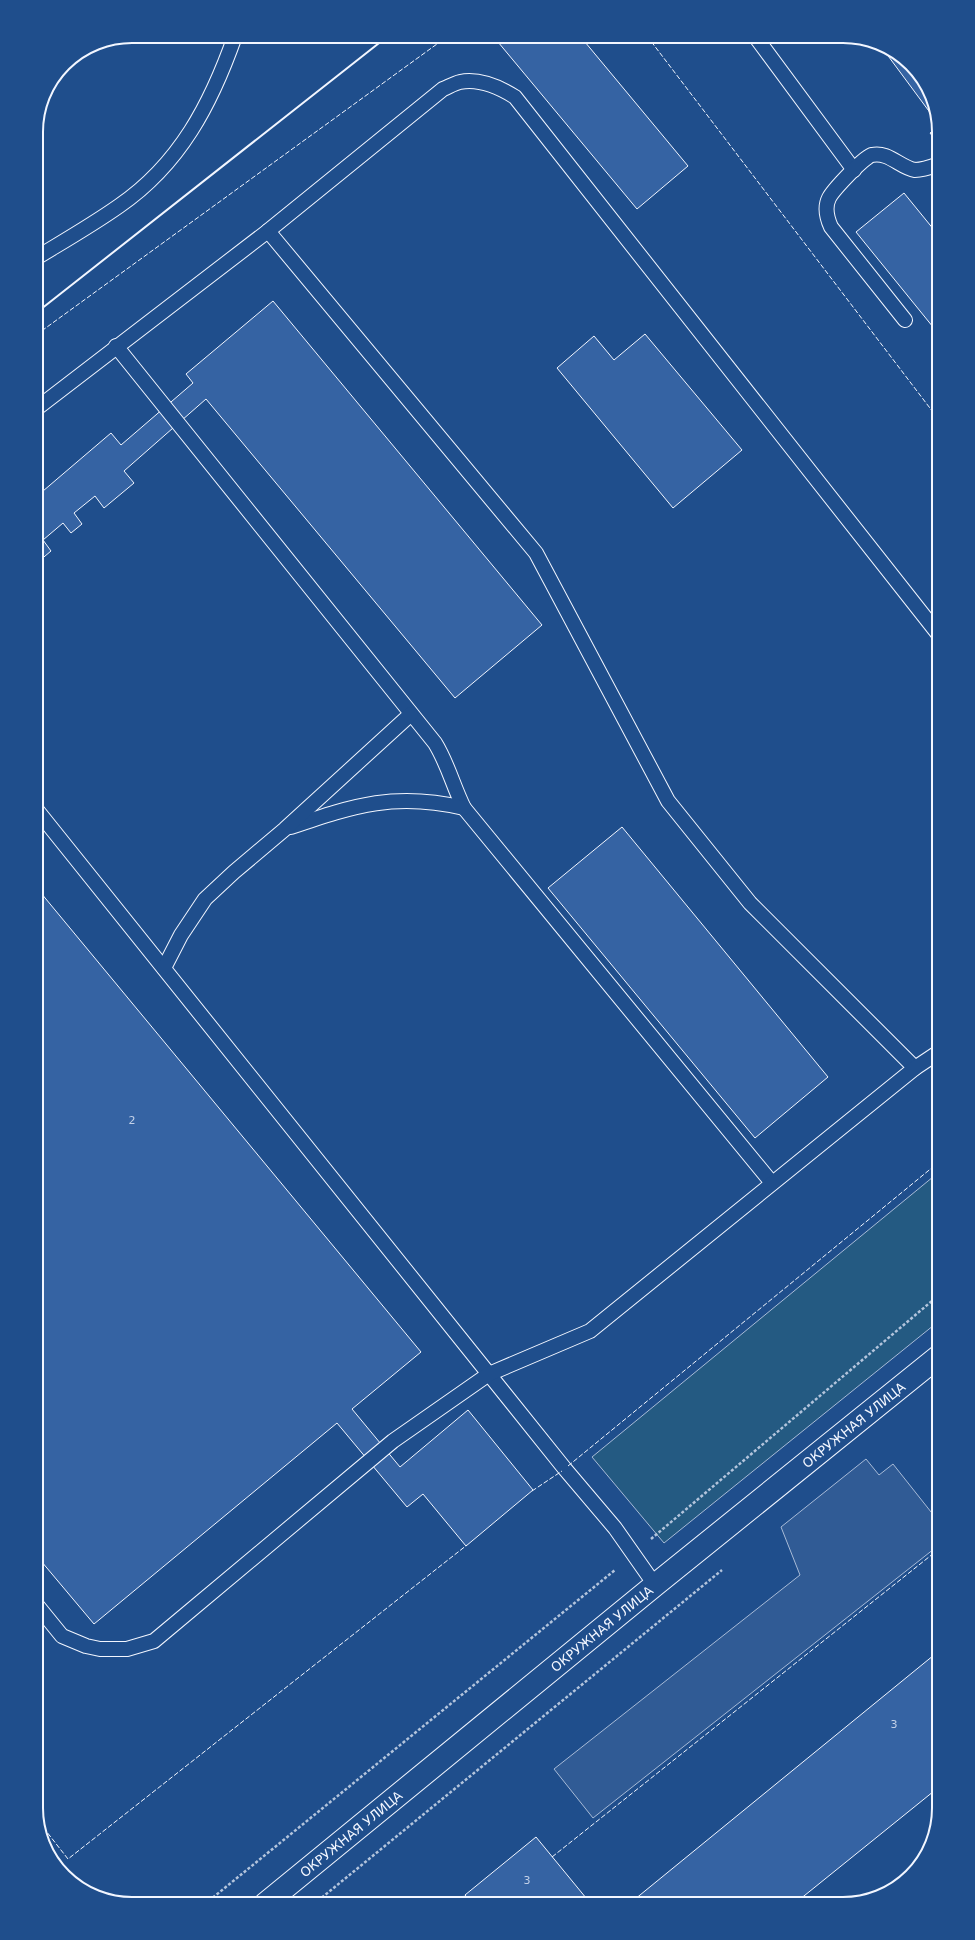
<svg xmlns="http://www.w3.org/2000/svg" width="975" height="1940" viewBox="0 0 975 1940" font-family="'DejaVu Sans',sans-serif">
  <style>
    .green { fill: #245a82; stroke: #a8bbd7 }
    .parking { fill: #305b95; stroke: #a8bbd7 }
    .building { fill: #3563a3; stroke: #f2f6ff }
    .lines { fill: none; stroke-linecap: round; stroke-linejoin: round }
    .service-casing { stroke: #f2f6ff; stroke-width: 16 }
    .primary-casing { stroke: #f2f6ff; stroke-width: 24 }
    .path { stroke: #b3c4dc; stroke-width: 2.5; stroke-dasharray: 3 2; stroke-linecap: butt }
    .service { stroke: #1f4e8c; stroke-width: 14 }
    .primary { stroke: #1f4e8c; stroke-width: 22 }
    .fence { stroke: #f2f6ff; stroke-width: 1; stroke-dasharray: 5 2; stroke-linecap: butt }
    .wall { stroke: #f2f6ff; stroke-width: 2 }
    .labels { text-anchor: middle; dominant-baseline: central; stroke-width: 3; stroke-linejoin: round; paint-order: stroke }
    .number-label { font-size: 11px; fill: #c3d1e8 }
    .street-label { font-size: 13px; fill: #f2f6ff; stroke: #1f4e8c }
    .rim { fill: none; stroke: #f2f6ff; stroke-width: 2 }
  </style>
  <rect width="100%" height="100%" fill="#1f4e8c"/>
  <!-- green -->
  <path class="green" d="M 939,1172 L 939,1321 L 664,1543 L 592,1457 Z"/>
  <!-- parking -->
  <path class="parking" d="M 866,1459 L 879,1475 L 893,1464 L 939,1522 L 939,1545 L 593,1818 L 554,1769 L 800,1575 L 781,1527 Z"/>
  <!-- building -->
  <g class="building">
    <path d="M 493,36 L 580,36 L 688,166 L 637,209 Z"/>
    <path d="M 883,49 L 901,56 L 932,95 L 937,122 Z"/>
    <path d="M 938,127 L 939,132 L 939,145 L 930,133 Z"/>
    <path d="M 904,193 L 939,236 L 939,322 L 933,327 L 856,232 Z"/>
    <path d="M 273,301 L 542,625 L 455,698 L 206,399 L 124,471 L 134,483 L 104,508 L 95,496 L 74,513 L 82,524 L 71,533 L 63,523 L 43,540 L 51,551 L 38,562 L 36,560 L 36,497 L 111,433 L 121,445 L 193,383 L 186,374 Z"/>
    <path d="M 645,334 L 742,450 L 673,508 L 557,368 L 594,336 L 614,360 Z"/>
    <path d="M 622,827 L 828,1077 L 755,1138 L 548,888 Z"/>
    <path d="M 36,887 L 421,1352 L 352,1409 L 400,1467 L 468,1410 L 533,1490 L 466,1546 L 423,1494 L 407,1507 L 337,1423 L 94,1624 L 36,1555 Z"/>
    <path d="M 934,1655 L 939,1661 L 939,1787 L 794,1904 L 629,1904 Z"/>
    <path d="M 536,1837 L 591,1904 L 473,1904 L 465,1895 Z"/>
  </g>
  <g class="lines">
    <!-- service casing -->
    <g class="service-casing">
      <g id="service">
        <path d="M 755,36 L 854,170"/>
        <path d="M 268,231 L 536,553 L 668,801 L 750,903 L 915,1068"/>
        <path d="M 36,258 C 64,241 92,225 119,206 C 180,164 211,104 235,36"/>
        <path d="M 905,320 L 831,227 C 827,218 824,208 829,198 C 833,190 865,156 872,155 C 888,151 901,168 915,170 C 924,170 931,167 939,164"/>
        <path d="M 116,346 L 435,743 C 448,764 453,786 464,808 L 772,1183"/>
        <path d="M 36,409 L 268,231 L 443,89 C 448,87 455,83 460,82 C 480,78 499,87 515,97 L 939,635"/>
        <path d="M 36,809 L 565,1469 L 615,1528 L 655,1585"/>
        <path d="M 291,827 C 355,805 396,792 464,808"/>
        <path d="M 164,968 L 181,935 L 205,899 L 234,872 L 285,829 L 411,714"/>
        <path d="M 36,1604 L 62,1636 L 86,1646 L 100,1649 L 127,1649 L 154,1641 L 393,1441 L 489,1374 L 590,1331 L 915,1068 L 939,1052"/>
      </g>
    </g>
    <!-- primary casing -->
    <g class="primary-casing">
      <g id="primary">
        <path id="s1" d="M 265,1904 L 655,1585 L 939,1356"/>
      </g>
    </g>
    <!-- path -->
    <g class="path">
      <path d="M 651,1539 L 939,1295"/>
      <path d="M 205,1904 L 615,1570"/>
      <path d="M 314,1904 L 722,1570"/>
    </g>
    <!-- service -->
    <use href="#service" class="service"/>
    <!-- primary -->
    <use href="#primary" class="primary"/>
    <!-- fence -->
    <g class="fence">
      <path d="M 647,36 L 939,420"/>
      <path d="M 36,335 L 448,36"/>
      <path d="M 568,1466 L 939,1162"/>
      <path d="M 532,1491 L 562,1471"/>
      <path d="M 39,1822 L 68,1859 L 467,1545"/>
      <path d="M 552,1857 L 939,1549"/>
      <path d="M 454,1904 L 465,1895"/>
    </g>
    <!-- wall -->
    <path class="wall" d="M 36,313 L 388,36"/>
  </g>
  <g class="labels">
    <!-- number labels -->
    <g class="number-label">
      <text x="132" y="1120">2</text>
      <text x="894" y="1724">3</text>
      <text x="527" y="1880">3</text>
    </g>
    <!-- street labels -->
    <g class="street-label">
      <text stroke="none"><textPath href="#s1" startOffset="759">ОКРУЖНАЯ УЛИЦА</textPath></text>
      <text stroke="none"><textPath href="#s1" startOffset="435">ОКРУЖНАЯ УЛИЦА</textPath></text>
      <text stroke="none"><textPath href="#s1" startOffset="111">ОКРУЖНАЯ УЛИЦА</textPath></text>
    </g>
  </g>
  <!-- crop -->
  <path d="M0 0H975V1940H0ZM132 43H843A89 89 0 0 1 932 132V1808A89 89 0 0 1 843 1897H132A89 89 0 0 1 43 1808V132A89 89 0 0 1 132 43Z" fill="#1f4e8c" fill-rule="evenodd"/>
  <path class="rim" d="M132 43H843A89 89 0 0 1 932 132V1808A89 89 0 0 1 843 1897H132A89 89 0 0 1 43 1808V132A89 89 0 0 1 132 43Z"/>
</svg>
